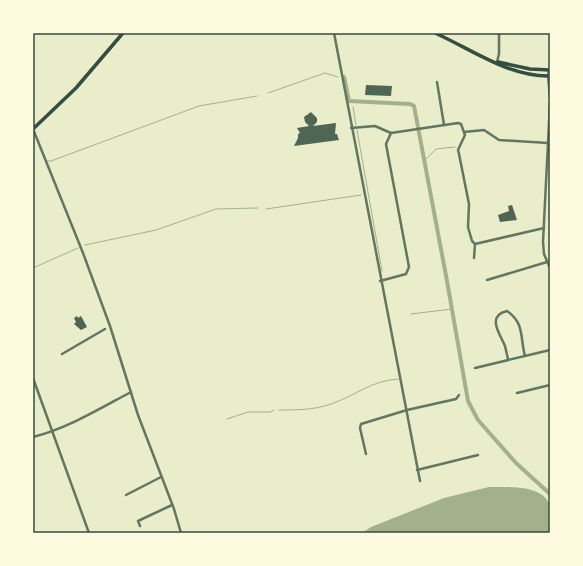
<svg xmlns="http://www.w3.org/2000/svg" width="583" height="566" viewBox="0 0 583 566" font-family="Bitter,serif">
  <style>
    .water { fill: #a3b18a }
    .lines { fill: none; stroke-linecap: round; stroke-linejoin: round }
    .stream { stroke: #a3b18a; stroke-width: 1 }
    .canal { stroke: #a3b18a; stroke-width: 4 }
    .building { fill: #4f6655 }
    .minor { stroke: #617663; stroke-width: 2.5 }
    .secondary { stroke: #344e41; stroke-width: 3.5 }
    .neatline { fill: none; stroke: #344e41; stroke-width: 1.5 }
  </style>
  <rect width="100%" height="100%" fill="#e9edc9"/>
  <!-- water -->
  <path class="water" d="M 489,487 C 507,487 547,484 550,508 C 551,516 550,525 550,533 L 362,533 L 371,527 L 444,498 Z"/>
  <g class="lines">
    <!-- stream -->
    <g class="stream">
      <path d="M 268,93 L 325,73 L 338,77"/>
      <path d="M 353,107 L 356,125"/>
      <path d="M 357,130 L 382,271"/>
      <path d="M 48,161 L 51,161 L 199,106 L 257,96"/>
      <path d="M 424,161 L 436,149 L 455,147"/>
      <path d="M 266,209 L 361,195"/>
      <path d="M 85,245 L 156,230 L 216,209 L 258,208"/>
      <path d="M 33,268 L 78,248"/>
      <path d="M 411,314 L 452,309"/>
      <path d="M 279,410 C 297,410 314,410 331,404 C 357,395 370,381 398,379"/>
      <path d="M 227,419 L 248,412 L 270,412 L 274,410"/>
    </g>
    <!-- canal -->
    <path class="canal" d="M 344,77 L 349,101 L 410,104 L 414,106 L 447,281 L 468,401 L 478,420 L 516,463 L 550,494"/>
  </g>
  <!-- building -->
  <g class="building">
    <path d="M 366,85 L 392,86 L 391,96 L 365,95 Z"/>
    <path d="M 311,112 L 317,118 L 317,122 L 313,126 L 336,123 L 335,134 L 337,134 L 339,140 L 294,146 L 298,138 L 298,134 L 300,133 L 297,128 L 309,126 L 305,122 L 304,117 Z"/>
    <path d="M 512,205 L 517,220 L 500,222 L 498,215 L 509,211 L 508,206 Z"/>
    <path d="M 77,316 L 78,318 L 81,316 L 87,327 L 81,330 L 74,324 L 76,322 L 74,318 Z"/>
  </g>
  <g class="lines">
    <!-- minor -->
    <g class="minor">
      <path d="M 334,33 L 420,481"/>
      <path d="M 497,62 L 499,54 L 499,33"/>
      <path d="M 549,70 L 548,76 L 550,97"/>
      <path d="M 437,82 L 444,125"/>
      <path d="M 550,103 L 543,242 L 544,254 L 550,268"/>
      <path d="M 351,128 L 375,126 L 391,133 L 458,123 L 461,124 L 465,135 L 458,150 L 459,154 L 469,204 L 468,227 L 472,241 L 475,244 L 474,258"/>
      <path d="M 33,129 L 83,253 L 110,326 L 138,415 L 174,509 L 181,533"/>
      <path d="M 464,132 L 484,130 L 499,140 L 548,143"/>
      <path d="M 475,244 L 544,228"/>
      <path d="M 487,280 L 547,262"/>
      <path d="M 380,281 L 406,274 L 409,267 L 386,144 L 391,133"/>
      <path d="M 62,354 L 105,329"/>
      <path d="M 508,359 C 507,355 506,350 505,346 C 500,334 486,316 507,311 C 525,323 520,339 525,356"/>
      <path d="M 475,368 L 550,350"/>
      <path d="M 33,378 L 89,533"/>
      <path d="M 517,393 L 550,385"/>
      <path d="M 33,437 C 68,428 99,409 131,392"/>
      <path d="M 366,454 L 360,428 L 361,424 L 407,410 L 456,399 L 459,395"/>
      <path d="M 417,470 L 478,455"/>
      <path d="M 126,495 L 161,477"/>
      <path d="M 140,526 L 138,521 L 172,505"/>
    </g>
    <!-- secondary -->
    <g class="secondary">
      <path d="M 435,33 C 471,49 509,77 550,76"/>
      <path d="M 498,62 L 530,69 L 550,70"/>
      <path d="M 33,129 L 76,88 L 123,33"/>
    </g>
  </g>
  <!-- border -->
  <rect width="583" height="566" fill="none" stroke="#fefae0" stroke-width="68"/>
  <rect x="34" y="34" width="515" height="498" class="neatline"/>
</svg>
